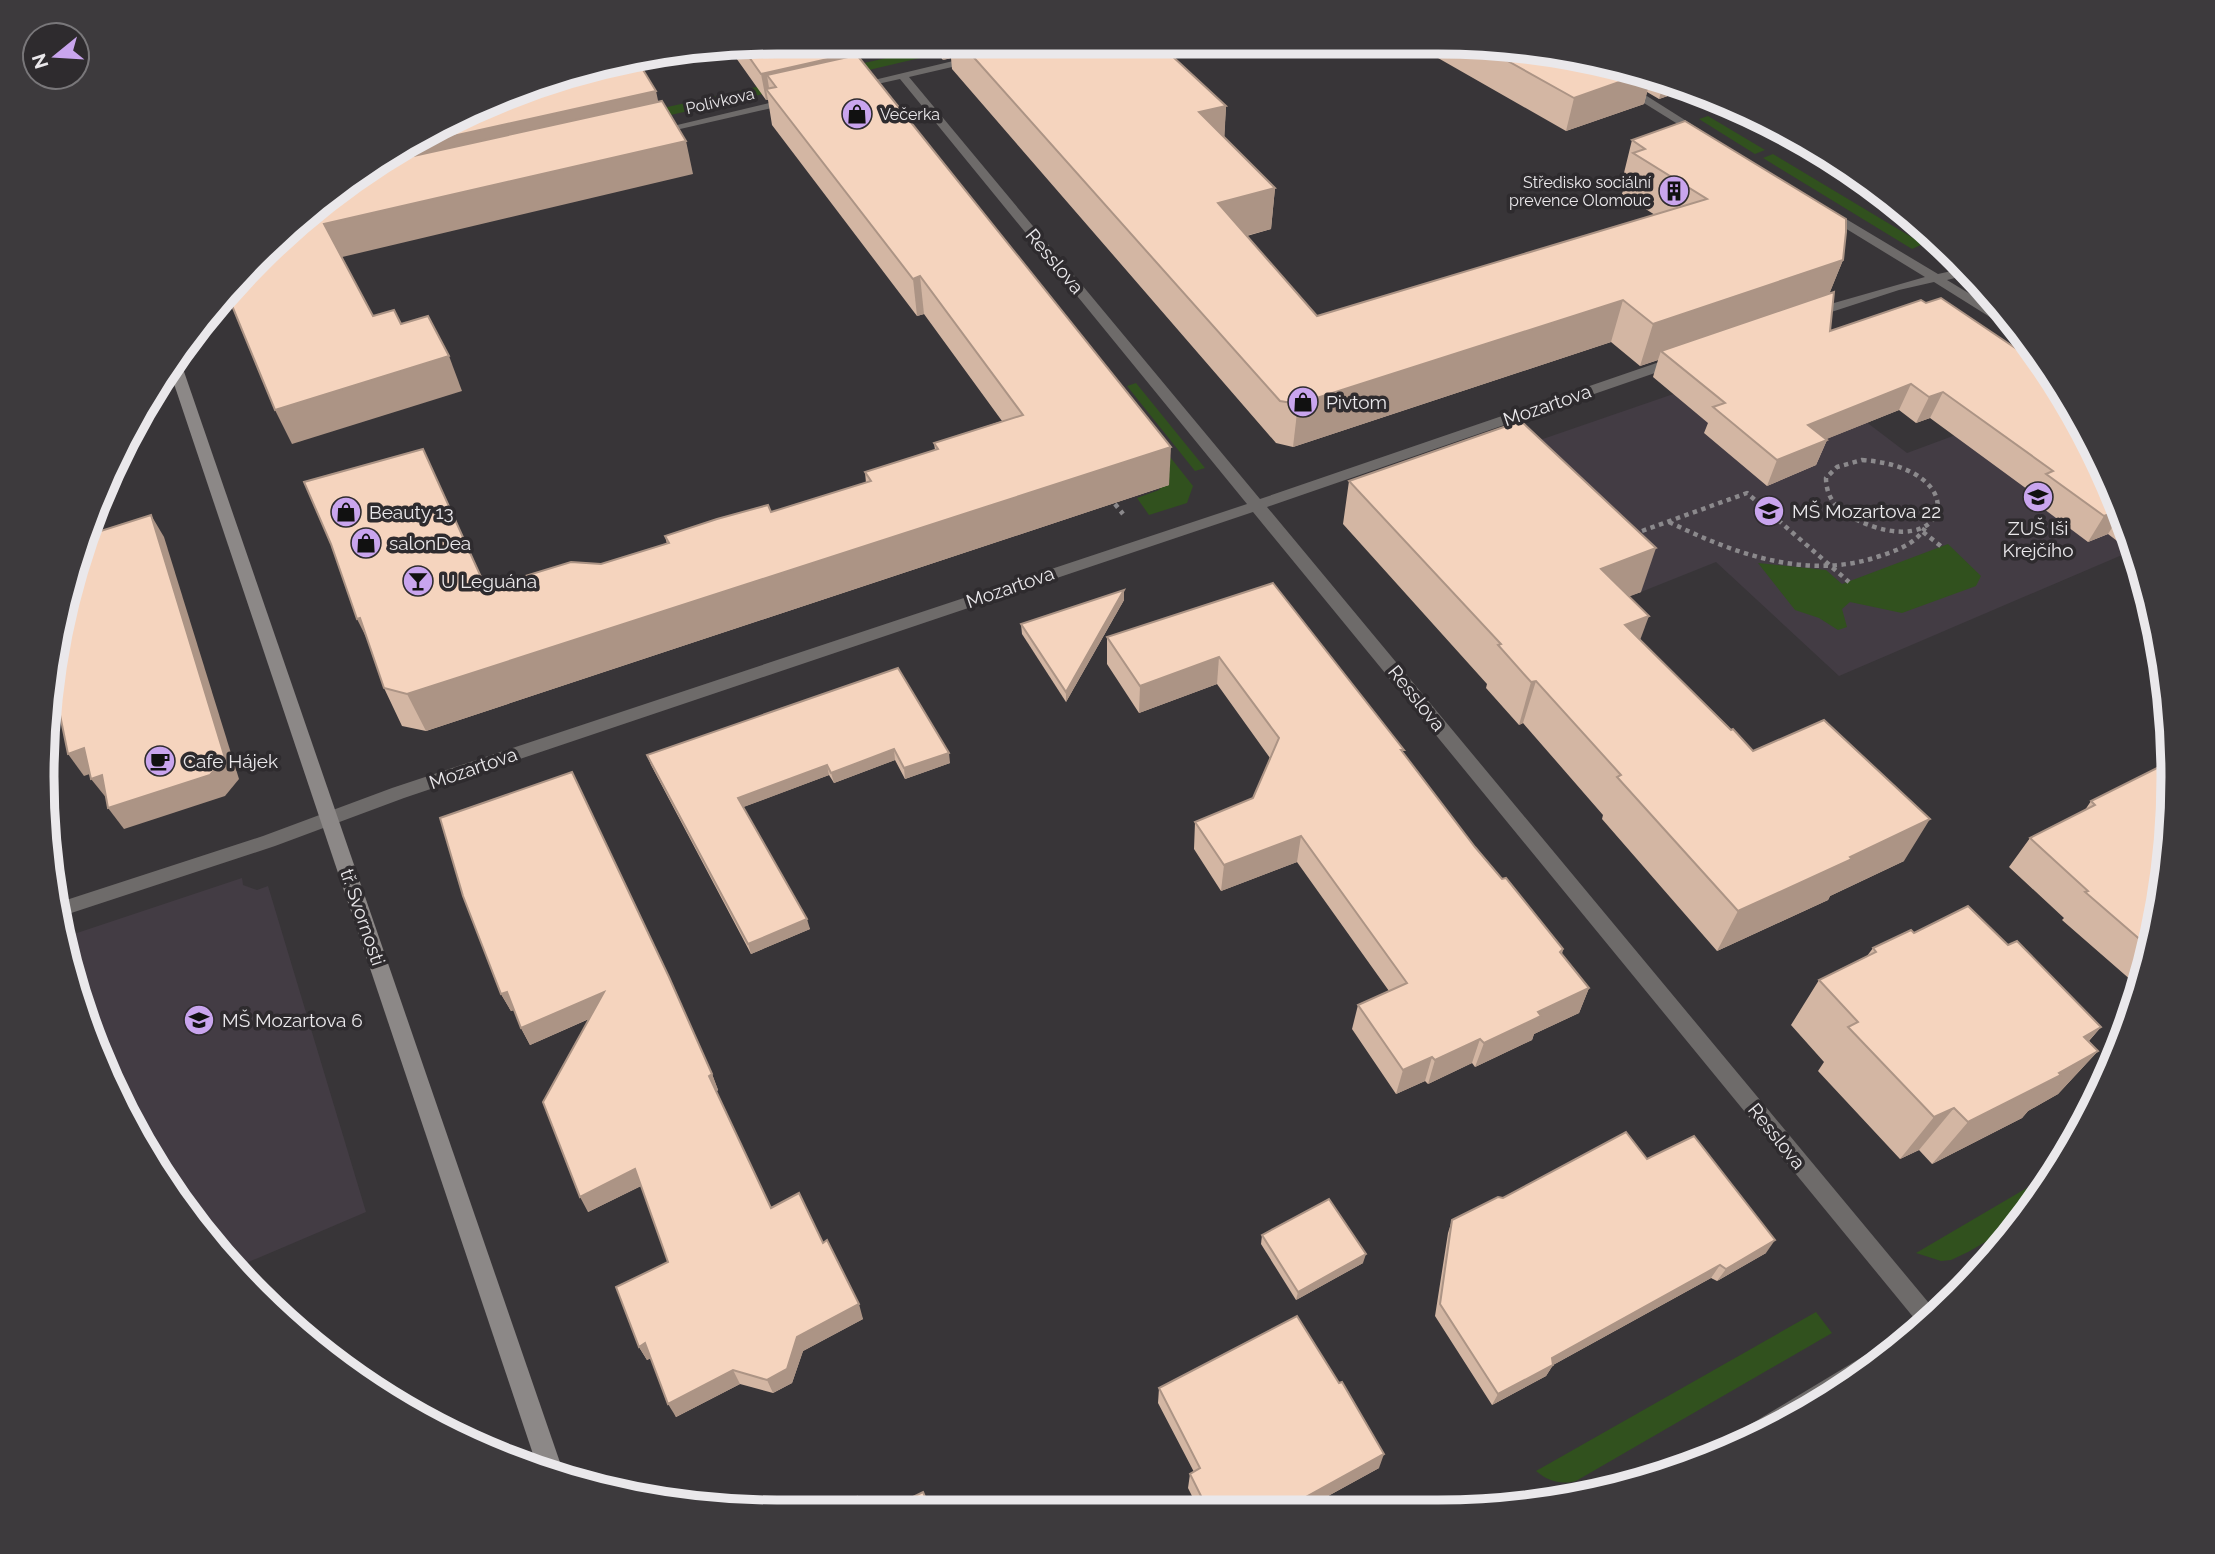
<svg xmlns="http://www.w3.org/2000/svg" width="2215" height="1554" viewBox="0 0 2215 1554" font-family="Raleway,sans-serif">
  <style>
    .built { fill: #433c44 }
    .green { fill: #31511e }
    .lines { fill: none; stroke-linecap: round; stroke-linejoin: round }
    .path { stroke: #8b898c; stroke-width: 4.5; stroke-dasharray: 4.5 4.5; stroke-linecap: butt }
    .street { fill: #6e6b6a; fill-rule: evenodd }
    .secondary { fill: #8c8887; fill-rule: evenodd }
    .wall { fill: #d3b6a3 }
    .shaded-wall { fill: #ac9485 }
    .building { fill: #f5d4be; stroke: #ac9485; stroke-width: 2 }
    .labels { text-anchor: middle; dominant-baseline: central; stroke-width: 7; stroke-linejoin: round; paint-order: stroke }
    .far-street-label { font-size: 16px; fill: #eae8eb; stroke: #2e2b2e }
    .far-poi-label { font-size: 16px; fill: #eae8eb; stroke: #2e2b2e; text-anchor: start }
    .street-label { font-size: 19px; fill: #eae8eb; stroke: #2e2b2e }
    .poi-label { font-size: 19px; fill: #eae8eb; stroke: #2e2b2e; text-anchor: start }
    .rim { fill: none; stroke: #eae8eb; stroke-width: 9 }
  </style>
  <rect width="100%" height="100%" fill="#383538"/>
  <!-- built -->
  <g class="built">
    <path d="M 1781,357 L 1907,453 L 2064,395 L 2074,409 L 2136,549 L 1839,676 L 1716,562 L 1641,592 L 1499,454 Z"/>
    <path d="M 242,878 L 243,885 L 257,890 L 268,886 L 366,1212 L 232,1269 L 225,1262 L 118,1102 L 62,938 Z"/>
  </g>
  <!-- green -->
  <g class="green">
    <path d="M 949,44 L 954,50 L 839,77 L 833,70 Z"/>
    <path d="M 819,73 L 824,80 L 605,130 L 601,122 Z"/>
    <path d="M 1708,116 L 1765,150 L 1755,154 L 1699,119 Z"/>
    <path d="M 1773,154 L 1923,244 L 1912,249 L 1763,158 Z"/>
    <path d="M 1136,383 L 1205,468 L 1195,471 L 1127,386 Z"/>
    <path d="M 1140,419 L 1193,486 L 1187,503 L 1149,515 L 1137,498 L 1159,490 L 1165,479 Z"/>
    <path d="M 1948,544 L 1981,576 L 1976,586 L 1902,613 L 1850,602 L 1842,609 L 1847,627 L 1838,630 L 1819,618 L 1795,610 L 1758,563 L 1826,570 L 1842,584 Z"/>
    <path d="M 2054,1172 L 2025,1219 L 1968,1252 L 1951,1260 L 1941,1261 L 1916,1253 Z"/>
    <path d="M 1816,1312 L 1832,1333 L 1576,1481 C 1560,1485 1548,1481 1536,1471 Z"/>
  </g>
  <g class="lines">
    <!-- path -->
    <g class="path">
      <path d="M 1862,460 C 1976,468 1951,566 1855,519 C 1838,511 1826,498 1826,478 L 1837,467 Z"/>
      <path d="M 1115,504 L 1123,514"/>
      <path d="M 1669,522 C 1735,554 1808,581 1880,556 C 1898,550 1915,544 1925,528"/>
      <path d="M 1642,531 L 1747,493 L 1849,582"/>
      <path d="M 1923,532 L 1942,547"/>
    </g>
    <!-- street -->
    <g class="street">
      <path d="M 974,56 L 979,59 L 978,61 L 909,77 L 1260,499 L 1671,358 L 1681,358 L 1681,364 L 1267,507 L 1938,1314 L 1923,1329 L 1253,512 L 404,798 L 275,846 L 56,918 L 54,904 L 263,836 L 392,788 L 1247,504 L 900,79 L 855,89 L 849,86 Z"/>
      <path d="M 1627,85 L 1631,86 L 1707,134 L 1697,136 L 1623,90 L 1623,86 Z"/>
      <path d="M 790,98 L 794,99 L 794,103 L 654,135 L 648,132 Z"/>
      <path d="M 1826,207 L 1938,274 L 1965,268 L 1971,274 L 1947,280 L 2008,317 L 2017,329 L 2009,329 L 1934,282 L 1899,290 L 1816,317 L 1806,317 L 1806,311 L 1925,277 L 1822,214 L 1822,208 Z"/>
      <path d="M 1892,1339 L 1901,1344 L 1763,1436 L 1724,1451 L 1722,1447 L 1726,1439 Z"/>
    </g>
    <!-- secondary -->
    <path class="secondary" d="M 175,356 L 180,360 L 564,1474 L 562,1478 L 538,1469 L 168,366 Z"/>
  </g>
  <!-- wall -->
  <g class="wall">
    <path d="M 777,42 L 850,54 L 850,56 L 1169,485 L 426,731 L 402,726 L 384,688 L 486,588 L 601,564 L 667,544 L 665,536 L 771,512 L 866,483 L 865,472 L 935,450 L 934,443 L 1002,421 L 924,314 L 917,316 L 772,125 L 768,100 L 766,100 L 729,48 Z"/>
    <path d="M 928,42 L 1157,42 L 1226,106 L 1224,138 L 1275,188 L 1271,229 L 1247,236 L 1317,316 L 1655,215 L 1622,194 L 1625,183 L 1622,181 L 1632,140 L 1843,260 L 1829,294 L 1830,331 L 2074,409 L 2134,540 L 2138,557 L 2108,534 L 2088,542 L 2032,500 L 2035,495 L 1930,418 L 1916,423 L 1899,410 L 1826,439 L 1827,440 L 1816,465 L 1767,486 L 1704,433 L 1708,423 L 1653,377 L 1658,360 L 1640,366 L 1611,342 L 1293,447 L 1276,443 L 952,69 L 951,58 L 943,60 Z"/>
    <path d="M 1225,42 L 1256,42 L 1232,48 Z"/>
    <path d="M 1410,42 L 1438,42 L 1582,56 L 1688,89 L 1659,99 L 1647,92 L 1644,104 L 1566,131 Z"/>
    <path d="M 1349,481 L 1641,592 L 1629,596 L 1640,640 L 1753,751 L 1904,861 L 1830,896 L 1828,900 L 1717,951 L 1602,819 L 1603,815 L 1523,723 L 1519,725 L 1486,688 L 1487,684 L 1343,524 Z"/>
    <path d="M 1273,583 L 1475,847 L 1563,949 L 1562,954 L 1589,988 L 1579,1013 L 1534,1034 L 1532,1040 L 1475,1067 L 1472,1063 L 1428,1084 L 1425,1081 L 1396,1094 L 1352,1029 L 1358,1005 L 1389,991 L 1297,862 L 1221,891 L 1194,849 L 1195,822 L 1253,798 L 1270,758 L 1217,684 L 1139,713 L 1107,664 L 1107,637 Z"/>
    <path d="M 1124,590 L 1124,600 L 1066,702 L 1022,634 L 1021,624 Z"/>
    <path d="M 898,668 L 950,763 L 905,779 L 895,760 L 834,783 L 829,775 L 743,807 L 810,929 L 751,954 L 651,765 L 647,755 Z"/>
    <path d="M 2091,801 L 2171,825 L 2148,967 L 2140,988 L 2062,920 L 2064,918 L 2009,867 L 2030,838 L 2085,810 Z"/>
    <path d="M 463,896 L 712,1074 L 718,1090 L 716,1092 L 771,1208 L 823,1243 L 863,1319 L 803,1351 L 792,1383 L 773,1393 L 740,1384 L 676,1417 L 651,1358 L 647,1360 L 639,1347 L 668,1262 L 641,1186 L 588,1212 L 589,1019 L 530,1045 L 521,1028 L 514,1010 L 511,1011 L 501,994 Z"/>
    <path d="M 1914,933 L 2008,945 L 2101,1027 L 2089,1041 L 2098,1051 L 2058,1094 L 2028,1111 L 2022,1118 L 1932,1164 L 1919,1150 L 1900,1159 L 1818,1071 L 1824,1062 L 1791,1025 L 1819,980 L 1867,956 L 1873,948 Z"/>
    <path d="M 1647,1159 L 1766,1253 L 1717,1281 L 1711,1278 L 1553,1365 L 1546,1376 L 1492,1405 L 1435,1316 L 1448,1233 L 1452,1220 L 1503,1198 Z"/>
    <path d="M 1262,1235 L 1363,1263 L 1296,1300 L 1261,1244 Z"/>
    <path d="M 1159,1388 L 1379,1468 L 1308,1507 L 1198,1508 L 1188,1488 L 1190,1474 L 1194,1472 L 1158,1403 Z"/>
  </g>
  <!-- shaded-wall -->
  <g class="shaded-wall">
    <path d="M 942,42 L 950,42 L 951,58 L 943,60 Z"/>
    <path d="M 1233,42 L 1256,42 L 1232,48 Z"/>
    <path d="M 850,54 L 853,80 L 776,87 L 767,75 L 770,94 L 766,89 L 768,100 L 766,100 L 761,74 Z"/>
    <path d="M 1642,74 L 1651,77 L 1644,104 L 1566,131 L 1574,98 Z"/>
    <path d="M 1664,81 L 1688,89 L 1659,99 Z"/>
    <path d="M 656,91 L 663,124 L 330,200 L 369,166 L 399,148 Z"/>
    <path d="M 1226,106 L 1224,146 L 1199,112 Z"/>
    <path d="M 686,141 L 693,174 L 338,258 L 324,224 Z"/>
    <path d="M 1275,188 L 1271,229 L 1215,244 L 1218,203 Z"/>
    <path d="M 1843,260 L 1826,302 L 1661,351 L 1658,360 L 1640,366 L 1653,324 Z"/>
    <path d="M 920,276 L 924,314 L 917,316 L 913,279 Z"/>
    <path d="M 1623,300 L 1611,342 L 1293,447 L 1298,404 Z"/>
    <path d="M 449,356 L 462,391 L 292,444 L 275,410 Z"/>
    <path d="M 1911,384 L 1899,410 L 1797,451 L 1808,425 Z"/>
    <path d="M 1943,392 L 1930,418 L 1916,423 L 1929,397 Z"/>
    <path d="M 1827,440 L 1816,465 L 1767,486 L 1777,460 Z"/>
    <path d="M 1171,447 L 1169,485 L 426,731 L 407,694 Z"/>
    <path d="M 2120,510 L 2121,513 L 2108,534 L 2088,542 L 2104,516 Z"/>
    <path d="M 151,515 L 164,537 L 239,779 L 225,796 L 124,829 L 108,808 Z"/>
    <path d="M 1656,548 L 1641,592 L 1587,613 L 1601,569 Z"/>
    <path d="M 1124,590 L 1124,600 L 1066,702 L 1066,692 Z"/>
    <path d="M 1649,616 L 1633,659 L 1625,625 Z"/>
    <path d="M 360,618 L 376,657 L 357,619 Z"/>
    <path d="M 1219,657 L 1217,684 L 1139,713 L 1140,686 Z"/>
    <path d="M 1536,681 L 1523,723 L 1519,725 L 1531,682 Z"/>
    <path d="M 84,748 L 101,770 L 84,776 L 68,754 Z"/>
    <path d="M 894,749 L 895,760 L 834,783 L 831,773 Z"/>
    <path d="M 949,753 L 950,763 L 905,779 L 904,768 Z"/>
    <path d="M 827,765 L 829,775 L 741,808 L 738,798 Z"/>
    <path d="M 102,775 L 108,800 L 91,779 Z"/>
    <path d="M 1930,819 L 1904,861 L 1830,896 L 1828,900 L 1717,951 L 1738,911 Z"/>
    <path d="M 1301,836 L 1297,862 L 1221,891 L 1224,865 Z"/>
    <path d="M 807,919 L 810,929 L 751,954 L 748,944 Z"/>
    <path d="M 1589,988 L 1579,1013 L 1534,1034 L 1532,1040 L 1475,1067 L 1484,1043 L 1538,1012 Z"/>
    <path d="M 507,992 L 516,1009 L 511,1011 L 501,994 Z"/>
    <path d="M 604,992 L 611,1009 L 530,1045 L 521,1028 Z"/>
    <path d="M 2101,1027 L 2062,1071 L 2098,1051 L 2058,1094 L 2028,1111 L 2022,1118 L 1932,1164 L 1968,1122 L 2084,1037 Z"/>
    <path d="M 1480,1039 L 1472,1063 L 1428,1084 L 1435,1060 Z"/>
    <path d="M 1432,1057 L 1425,1081 L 1396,1094 L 1403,1070 Z"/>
    <path d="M 712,1074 L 718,1090 L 715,1093 L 709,1076 Z"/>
    <path d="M 1954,1108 L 1919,1150 L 1900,1159 L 1934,1117 Z"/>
    <path d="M 635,1169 L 643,1185 L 588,1212 L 580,1197 Z"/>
    <path d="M 1775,1240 L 1766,1253 L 1717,1281 L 1726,1269 Z"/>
    <path d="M 1366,1254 L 1363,1263 L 1296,1300 L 1298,1292 Z"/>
    <path d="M 1720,1265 L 1711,1278 L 1553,1365 L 1546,1376 L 1492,1405 L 1498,1394 L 1552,1358 Z"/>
    <path d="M 859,1304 L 863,1319 L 803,1351 L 792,1383 L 773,1393 L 767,1380 L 797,1337 Z"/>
    <path d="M 645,1343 L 653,1357 L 647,1360 L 639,1347 Z"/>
    <path d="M 733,1370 L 740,1384 L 676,1417 L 668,1404 Z"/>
    <path d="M 1384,1454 L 1379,1468 L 1308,1507 L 1288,1507 Z"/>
  </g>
  <!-- building -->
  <g class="building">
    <path d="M 777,42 L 840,42 L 850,54 L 761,74 L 742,47 Z"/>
    <path d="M 960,42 L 1157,42 L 1226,106 L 1199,112 L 1275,188 L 1218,203 L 1317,316 L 1707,199 L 1633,153 L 1645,149 L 1632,140 L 1685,121 L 1846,219 L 1846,232 L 1843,260 L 1653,324 L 1623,300 L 1298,404 L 1280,401 Z"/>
    <path d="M 1481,46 L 1582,56 L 1642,74 L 1574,98 Z"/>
    <path d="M 857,55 L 1171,447 L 407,694 L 384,688 L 360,618 L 357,619 L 331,544 L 304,482 L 423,449 L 486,588 L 571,562 L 601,564 L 669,543 L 665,536 L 717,519 L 768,505 L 771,512 L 871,481 L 865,472 L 938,449 L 934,443 L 1023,415 L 920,276 L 913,279 L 766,89 L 776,87 L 767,75 Z"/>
    <path d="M 637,60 L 656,91 L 399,148 L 452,118 L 586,67 Z"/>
    <path d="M 662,101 L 686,141 L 324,224 L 373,316 L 394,310 L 401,324 L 428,316 L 449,356 L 275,410 L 226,291 L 368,166 Z"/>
    <path d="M 1834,292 L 1830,331 L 1921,300 L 1926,303 L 1941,298 L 2045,368 L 2074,409 L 2120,510 L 2104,516 L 2046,474 L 2053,471 L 1943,392 L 1929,397 L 1911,384 L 1808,425 L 1827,440 L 1777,460 L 1713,407 L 1725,403 L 1661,351 Z"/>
    <path d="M 1521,421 L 1656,548 L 1601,569 L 1649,616 L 1625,625 L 1731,730 L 1733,729 L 1753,751 L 1824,720 L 1930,819 L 1850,857 L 1852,859 L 1738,911 L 1617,777 L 1621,775 L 1536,681 L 1531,682 L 1498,645 L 1501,644 L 1349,481 Z"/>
    <path d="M 151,515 L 225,758 L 210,775 L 108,808 L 102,775 L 91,779 L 84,748 L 68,754 L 51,671 L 88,535 Z"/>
    <path d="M 1273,583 L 1404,750 L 1401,750 L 1475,847 L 1502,879 L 1506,878 L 1563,949 L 1560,952 L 1589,988 L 1538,1012 L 1541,1016 L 1484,1043 L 1480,1039 L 1435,1060 L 1432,1057 L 1403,1070 L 1358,1005 L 1407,983 L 1301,836 L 1224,865 L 1195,822 L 1253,798 L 1279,738 L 1219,657 L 1140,686 L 1107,637 Z"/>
    <path d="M 1124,590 L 1066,692 L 1021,624 Z"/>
    <path d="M 898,668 L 949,753 L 904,768 L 894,749 L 831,773 L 827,765 L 738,798 L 807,919 L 748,944 L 647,755 Z"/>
    <path d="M 2169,762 L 2171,825 L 2151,949 L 2085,892 L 2088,891 L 2030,838 L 2095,805 L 2091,801 Z"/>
    <path d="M 572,772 L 669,977 L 712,1074 L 709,1076 L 771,1208 L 799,1193 L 823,1243 L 827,1240 L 859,1304 L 797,1337 L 787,1369 L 767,1380 L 733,1370 L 668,1404 L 645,1343 L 639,1347 L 616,1287 L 668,1262 L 635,1169 L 580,1197 L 543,1102 L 604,992 L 521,1028 L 507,992 L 501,994 L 463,896 L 440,818 Z"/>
    <path d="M 1968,906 L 2008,945 L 2017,941 L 2101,1027 L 2084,1037 L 2098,1051 L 2059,1073 L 2061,1075 L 1968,1122 L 1954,1108 L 1934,1117 L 1848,1027 L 1858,1022 L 1819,980 L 1876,952 L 1873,948 L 1911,930 L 1914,933 Z"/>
    <path d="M 1626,1132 L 1647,1159 L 1694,1136 L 1775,1240 L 1726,1269 L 1720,1265 L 1552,1358 L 1553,1365 L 1498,1394 L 1440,1304 L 1452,1220 L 1498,1197 L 1503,1198 Z"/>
    <path d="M 1329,1199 L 1366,1254 L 1298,1292 L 1262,1235 Z"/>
    <path d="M 1297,1316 L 1339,1383 L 1342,1382 L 1384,1454 L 1288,1507 L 1207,1508 L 1190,1474 L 1200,1468 L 1159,1388 Z"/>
    <path d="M 923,1492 L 930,1509 L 888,1509 Z"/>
    <path d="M 857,1497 L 862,1510 L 833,1510 Z"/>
  </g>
  <!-- icons -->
  <defs>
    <g id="shop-disc" transform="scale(1.575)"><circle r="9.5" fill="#c9a5ee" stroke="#2e2b2e"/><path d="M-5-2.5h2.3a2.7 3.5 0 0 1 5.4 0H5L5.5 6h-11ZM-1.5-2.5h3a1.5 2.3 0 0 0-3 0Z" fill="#111"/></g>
    <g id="building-disc" transform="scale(1.575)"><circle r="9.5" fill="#c9a5ee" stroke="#2e2b2e"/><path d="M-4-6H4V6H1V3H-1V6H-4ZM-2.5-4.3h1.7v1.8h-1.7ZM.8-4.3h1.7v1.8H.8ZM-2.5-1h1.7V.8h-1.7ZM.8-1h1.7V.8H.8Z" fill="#111"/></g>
    <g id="school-disc" transform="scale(1.575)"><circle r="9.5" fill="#c9a5ee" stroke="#2e2b2e"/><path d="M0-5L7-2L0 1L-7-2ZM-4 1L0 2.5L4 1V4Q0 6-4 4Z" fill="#111"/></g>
    <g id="bar-disc" transform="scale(1.575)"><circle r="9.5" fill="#c9a5ee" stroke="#2e2b2e"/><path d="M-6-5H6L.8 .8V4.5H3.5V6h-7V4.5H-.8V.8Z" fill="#111"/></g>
    <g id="cafe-disc" transform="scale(1.575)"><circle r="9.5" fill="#c9a5ee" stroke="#2e2b2e"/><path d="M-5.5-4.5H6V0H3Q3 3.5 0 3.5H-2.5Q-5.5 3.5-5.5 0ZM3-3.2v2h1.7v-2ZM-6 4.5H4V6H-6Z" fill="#111"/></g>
  </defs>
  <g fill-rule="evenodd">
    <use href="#shop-disc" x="857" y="114"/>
    <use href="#building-disc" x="1674" y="191"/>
    <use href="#shop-disc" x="1303" y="402"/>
    <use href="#school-disc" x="2038" y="497"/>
    <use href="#school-disc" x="1769" y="511"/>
    <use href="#shop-disc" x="346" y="512"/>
    <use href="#shop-disc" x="366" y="543"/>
    <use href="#bar-disc" x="418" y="581"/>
    <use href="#cafe-disc" x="160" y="761"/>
    <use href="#school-disc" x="199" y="1020"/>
  </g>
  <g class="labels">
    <!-- far-street labels -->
    <g class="far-street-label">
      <text transform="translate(720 101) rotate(-13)">Polívkova</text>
    </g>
    <!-- far-poi labels -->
    <g class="far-poi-label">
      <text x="880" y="114">Večerka</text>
      <text x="1651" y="182" text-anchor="end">Středisko sociální<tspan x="1651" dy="18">prevence Olomouc</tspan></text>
    </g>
    <!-- street labels -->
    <g class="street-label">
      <text transform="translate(1055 261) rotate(50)">Resslova</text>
      <text transform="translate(1547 405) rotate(-19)">Mozartova</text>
      <text transform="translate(1010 587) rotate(-19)">Mozartova</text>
      <text transform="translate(1417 698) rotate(51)">Resslova</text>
      <text transform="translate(473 768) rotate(-19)">Mozartova</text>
      <text transform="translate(363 917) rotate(71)">tř. Svornosti</text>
      <text transform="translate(1777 1136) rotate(51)">Resslova</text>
    </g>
    <!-- poi labels -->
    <g class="poi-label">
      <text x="1326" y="402">Pivtom</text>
      <text x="1792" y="511">MŠ Mozartova 22</text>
      <text x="369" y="512">Beauty 13</text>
      <text x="2038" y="528" text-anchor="middle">ZUŠ Iši<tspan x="2038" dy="22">Krejčího</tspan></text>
      <text x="389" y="543">salonDea</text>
      <text x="441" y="581">U Leguána</text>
      <text x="183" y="761">Cafe Hájek</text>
      <text x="222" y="1020">MŠ Mozartova 6</text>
    </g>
  </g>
  <!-- crop -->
  <path d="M0 0H2215V1554H0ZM777 54H1438A723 723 0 0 1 2161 777V777A723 723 0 0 1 1438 1500H777A723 723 0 0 1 54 777V777A723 723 0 0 1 777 54Z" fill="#3d3a3d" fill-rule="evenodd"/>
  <path class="rim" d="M777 54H1438A723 723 0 0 1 2161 777V777A723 723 0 0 1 1438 1500H777A723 723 0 0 1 54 777V777A723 723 0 0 1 777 54Z"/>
  <!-- north arrow -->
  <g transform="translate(56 56) rotate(252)"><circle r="33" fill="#2e2b2e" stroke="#79777a" stroke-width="2"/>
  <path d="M0-5L12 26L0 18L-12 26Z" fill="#c9a5ee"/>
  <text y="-10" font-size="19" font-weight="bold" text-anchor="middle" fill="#eae8eb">N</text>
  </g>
</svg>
